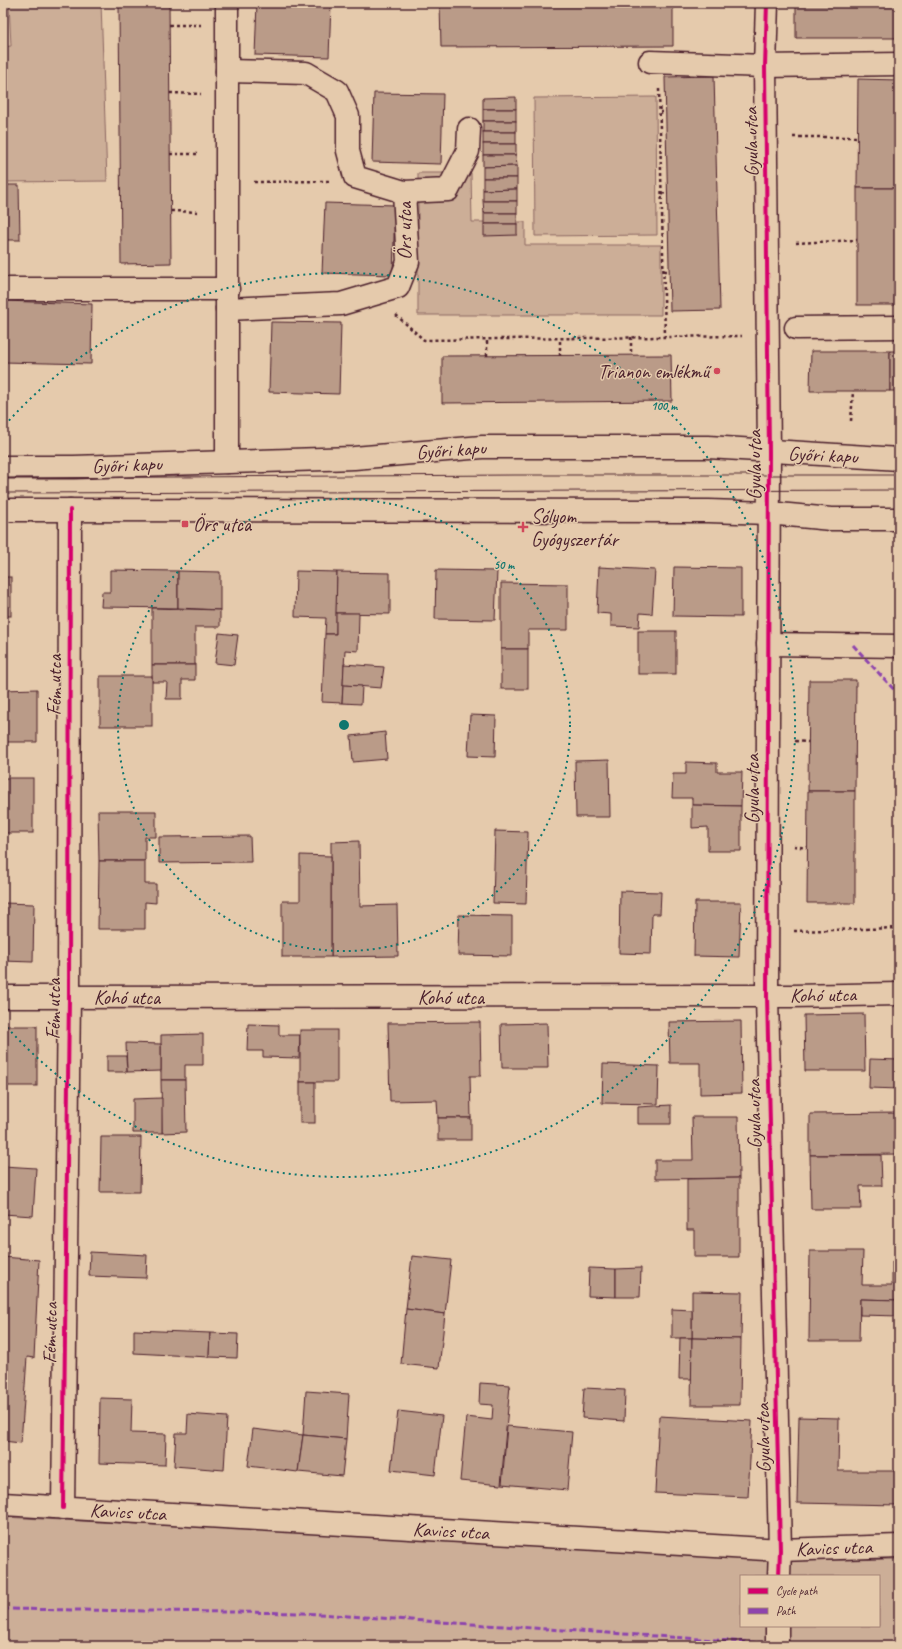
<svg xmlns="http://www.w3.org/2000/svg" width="902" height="1649" viewBox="0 0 902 1649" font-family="Caveat,sans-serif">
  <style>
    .green { fill: #ccae97; stroke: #8b6661; fill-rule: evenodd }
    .building { fill: #ba9b88; stroke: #4a1f2b }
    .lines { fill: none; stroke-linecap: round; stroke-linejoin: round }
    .minor-casing { stroke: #4a1f2b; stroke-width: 25 }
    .path { stroke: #4a1f2b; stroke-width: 2.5; stroke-dasharray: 3 3; stroke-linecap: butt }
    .minor { stroke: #e5caac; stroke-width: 22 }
    .tram { stroke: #4a1f2b; stroke-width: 1 }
    .quiet { stroke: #8e44ad; stroke-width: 3; stroke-dasharray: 6 3; stroke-linecap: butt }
    .cycleway-casing { stroke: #e5caac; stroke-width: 6 }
    .cycleway { stroke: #d6006c; stroke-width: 4 }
    .ring { fill: none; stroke: #0f766e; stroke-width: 2; stroke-dasharray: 2 4 }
    .poi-dot { fill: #d1495b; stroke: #e5caac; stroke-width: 1.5 }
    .labels { text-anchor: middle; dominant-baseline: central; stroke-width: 3; stroke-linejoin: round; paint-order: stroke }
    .street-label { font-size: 20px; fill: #4a1f2b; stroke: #e5caac }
    .poi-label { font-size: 20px; fill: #4a1f2b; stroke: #e5caac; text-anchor: start }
    .centre { fill: #0f766e; stroke: #e5caac; stroke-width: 2 }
    .ring-label { font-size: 12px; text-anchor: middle; font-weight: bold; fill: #0f766e; stroke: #e5caac; stroke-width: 3; stroke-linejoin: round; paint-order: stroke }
  </style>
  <rect width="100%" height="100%" fill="#e5caac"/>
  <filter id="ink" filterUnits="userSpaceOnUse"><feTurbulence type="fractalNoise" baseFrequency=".025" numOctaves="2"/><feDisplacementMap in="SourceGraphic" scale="8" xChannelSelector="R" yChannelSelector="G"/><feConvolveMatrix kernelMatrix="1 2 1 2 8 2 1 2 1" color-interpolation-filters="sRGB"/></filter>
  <g filter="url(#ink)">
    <!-- green -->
    <g class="green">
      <path d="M 9,3 L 101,3 L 107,181 L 3,182 L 3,47 L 11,46 Z"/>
      <path d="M 656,97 L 657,235 L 535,236 L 534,98 Z"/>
      <path d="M 418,173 L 471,173 L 472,222 L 525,222 L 525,245 L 661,245 L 661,315 L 418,315 Z"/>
      <path d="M 3,1517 L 393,1537 L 784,1561 L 899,1559 L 899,1646 L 3,1646 ZM 741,1576 L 879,1576 L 879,1626 L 741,1626 Z"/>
    </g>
    <!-- building -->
    <g class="building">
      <path d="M 119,3 L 169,3 L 171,263 L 121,264 Z"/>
      <path d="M 257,3 L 331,3 L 329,57 L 255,55 Z"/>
      <path d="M 440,3 L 673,3 L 673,46 L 441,47 Z"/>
      <rect x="796" y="3" width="103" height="35"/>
      <path d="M 714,76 L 720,310 L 670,311 L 665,77 Z"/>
      <path d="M 858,79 L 899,80 L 899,188 L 857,188 Z"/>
      <path d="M 374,93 L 443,94 L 441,164 L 372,162 Z"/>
      <path d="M 516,97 L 516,109 L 483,109 L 483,98 Z"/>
      <rect x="483" y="109" width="33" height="12"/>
      <rect x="483" y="121" width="33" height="11"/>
      <rect x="483" y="132" width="33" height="12"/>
      <rect x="483" y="144" width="33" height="11"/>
      <path d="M 483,155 L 516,155 L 517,166 L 483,167 Z"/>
      <path d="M 517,166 L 517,178 L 483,178 L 483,167 Z"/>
      <path d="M 483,178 L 517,178 L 517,189 L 483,190 Z"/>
      <path d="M 3,185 L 19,185 L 20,240 L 3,240 Z"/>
      <rect x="857" y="188" width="42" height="117"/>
      <path d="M 517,189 L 517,201 L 483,201 L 483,190 Z"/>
      <path d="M 483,201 L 517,201 L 517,213 L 484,213 Z"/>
      <path d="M 325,203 L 395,205 L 393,275 L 322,273 Z"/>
      <rect x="484" y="213" width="33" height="11"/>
      <path d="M 484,224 L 517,224 L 517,235 L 484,236 Z"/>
      <path d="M 3,301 L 92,304 L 91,364 L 3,362 Z"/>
      <path d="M 271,322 L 341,323 L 339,394 L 269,392 Z"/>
      <path d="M 811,351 L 890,351 L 890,391 L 810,391 Z"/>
      <rect x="890" y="351" width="9" height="40"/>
      <path d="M 671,355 L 672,401 L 442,403 L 442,356 Z"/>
      <path d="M 599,567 L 655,570 L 652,614 L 640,613 L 639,627 L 611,626 L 611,614 L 597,613 Z"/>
      <path d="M 674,567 L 741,568 L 741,617 L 673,616 Z"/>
      <path d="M 110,570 L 178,571 L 178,608 L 101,607 L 102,592 L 110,592 Z"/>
      <path d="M 436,570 L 497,571 L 495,620 L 435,619 Z"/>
      <path d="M 178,571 L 220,572 L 220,610 L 178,608 Z"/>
      <path d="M 296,571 L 337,572 L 336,634 L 325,634 L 326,618 L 295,617 Z"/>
      <path d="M 337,572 L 390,573 L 390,614 L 336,613 Z"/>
      <rect x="3" y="577" width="8" height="39"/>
      <path d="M 501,583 L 568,584 L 568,630 L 528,630 L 528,649 L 501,649 Z"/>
      <path d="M 152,608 L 220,610 L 220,627 L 195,627 L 195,665 L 152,665 Z"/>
      <path d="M 336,613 L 359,613 L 358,651 L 345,650 L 342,703 L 322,702 L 325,634 L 336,634 Z"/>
      <rect x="638" y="631" width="38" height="43"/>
      <path d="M 219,633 L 238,635 L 234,665 L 215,663 Z"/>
      <rect x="501" y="649" width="27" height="40"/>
      <path d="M 344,664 L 384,667 L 381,688 L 343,685 Z"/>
      <path d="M 152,665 L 195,665 L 195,680 L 182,680 L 182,699 L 166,699 L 167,682 L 152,682 Z"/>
      <rect x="100" y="676" width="52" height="50"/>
      <path d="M 809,680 L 856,680 L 855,791 L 808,791 Z"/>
      <path d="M 343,685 L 362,686 L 361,704 L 342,703 Z"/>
      <path d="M 37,689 L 37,742 L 3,742 L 3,690 Z"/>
      <path d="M 470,715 L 496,716 L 495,757 L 468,756 Z"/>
      <path d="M 385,732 L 387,759 L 353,762 L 351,736 Z"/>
      <path d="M 609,760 L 610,817 L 576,817 L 575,761 Z"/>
      <path d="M 686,762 L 717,763 L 717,772 L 742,772 L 741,806 L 692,805 L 692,798 L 672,798 L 673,774 L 686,774 Z"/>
      <rect x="3" y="778" width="30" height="55"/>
      <path d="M 808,791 L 855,791 L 855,903 L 807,903 Z"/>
      <path d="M 692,805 L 741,806 L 741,851 L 708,851 L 708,827 L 692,828 Z"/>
      <path d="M 98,811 L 156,811 L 156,837 L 145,837 L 145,861 L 99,861 Z"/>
      <path d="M 495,831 L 528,832 L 526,904 L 493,903 Z"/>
      <path d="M 250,836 L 251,862 L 159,863 L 159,837 Z"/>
      <path d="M 359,841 L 360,906 L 397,905 L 398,956 L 331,957 L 331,842 Z"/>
      <path d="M 300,855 L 331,856 L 331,957 L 282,957 L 282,901 L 300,901 Z"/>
      <path d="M 99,861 L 145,861 L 145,884 L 156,884 L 156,903 L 145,902 L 145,929 L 98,929 Z"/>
      <path d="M 620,891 L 661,892 L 660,914 L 652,914 L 651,954 L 619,953 Z"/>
      <path d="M 695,902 L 741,902 L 739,957 L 694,956 Z"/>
      <path d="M 3,903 L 34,904 L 33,962 L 3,961 Z"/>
      <path d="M 459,915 L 512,916 L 512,956 L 458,955 Z"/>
      <path d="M 864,1014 L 865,1071 L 805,1071 L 804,1015 Z"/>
      <path d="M 741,1021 L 742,1093 L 700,1094 L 700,1063 L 670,1063 L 669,1022 Z"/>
      <path d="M 480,1022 L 481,1076 L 470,1076 L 471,1118 L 438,1118 L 437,1100 L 390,1101 L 388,1023 Z"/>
      <path d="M 547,1023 L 548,1068 L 502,1068 L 501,1024 Z"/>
      <path d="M 248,1024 L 279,1025 L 279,1035 L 300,1035 L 299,1058 L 263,1057 L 263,1051 L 247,1051 Z"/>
      <rect x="3" y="1026" width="34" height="60"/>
      <rect x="300" y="1030" width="37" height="52"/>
      <path d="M 203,1034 L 203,1065 L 185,1065 L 185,1080 L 161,1080 L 161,1035 Z"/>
      <path d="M 126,1043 L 161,1044 L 161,1071 L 127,1072 Z"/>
      <path d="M 107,1056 L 126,1056 L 127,1072 L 107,1072 Z"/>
      <path d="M 870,1059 L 899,1060 L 899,1089 L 869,1088 Z"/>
      <path d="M 603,1064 L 659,1066 L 658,1104 L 602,1103 Z"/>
      <path d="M 161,1080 L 185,1080 L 186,1132 L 162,1133 Z"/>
      <rect x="300" y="1082" width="15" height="41"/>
      <path d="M 162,1098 L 162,1133 L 133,1133 L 133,1099 Z"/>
      <path d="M 671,1105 L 671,1124 L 638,1124 L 638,1107 Z"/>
      <path d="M 899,1113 L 899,1154 L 810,1155 L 810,1114 Z"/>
      <path d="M 692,1117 L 738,1117 L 739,1178 L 655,1179 L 655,1160 L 693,1160 Z"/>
      <rect x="438" y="1118" width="33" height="22"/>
      <path d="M 101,1137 L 141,1137 L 140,1192 L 100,1192 Z"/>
      <path d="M 810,1155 L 881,1155 L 882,1186 L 860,1186 L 861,1209 L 811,1209 Z"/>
      <path d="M 3,1166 L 36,1168 L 33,1216 L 3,1214 Z"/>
      <path d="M 739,1178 L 739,1257 L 694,1257 L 694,1230 L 687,1230 L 687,1179 Z"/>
      <path d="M 810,1251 L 863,1251 L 862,1285 L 892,1285 L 892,1262 L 899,1262 L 899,1300 L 860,1299 L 859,1341 L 809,1341 Z"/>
      <path d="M 90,1252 L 147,1255 L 146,1278 L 89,1276 Z"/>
      <path d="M 412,1256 L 451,1260 L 445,1314 L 406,1309 Z"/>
      <path d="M 3,1257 L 39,1260 L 34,1358 L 27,1357 L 21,1443 L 3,1441 Z"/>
      <path d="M 589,1268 L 616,1269 L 616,1297 L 588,1296 Z"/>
      <path d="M 641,1268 L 640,1297 L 616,1297 L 616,1269 Z"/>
      <path d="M 692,1291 L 742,1292 L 741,1339 L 692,1338 Z"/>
      <path d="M 860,1299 L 899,1300 L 899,1316 L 860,1315 Z"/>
      <path d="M 406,1309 L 445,1314 L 439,1368 L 401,1364 Z"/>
      <path d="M 672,1309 L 692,1310 L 692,1338 L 672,1338 Z"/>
      <path d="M 134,1330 L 210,1333 L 209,1357 L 134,1353 Z"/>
      <path d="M 210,1333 L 238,1334 L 237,1358 L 209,1357 Z"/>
      <path d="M 680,1338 L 692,1338 L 692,1379 L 679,1379 Z"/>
      <path d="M 692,1338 L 741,1339 L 740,1405 L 691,1405 Z"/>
      <path d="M 480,1383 L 510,1385 L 501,1485 L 460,1481 L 466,1417 L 492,1420 L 493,1405 L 479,1404 Z"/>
      <path d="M 584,1388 L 625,1390 L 624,1421 L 582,1418 Z"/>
      <path d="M 306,1391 L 349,1394 L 346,1439 L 303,1435 Z"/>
      <path d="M 100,1398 L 132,1399 L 131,1433 L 166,1434 L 165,1465 L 99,1463 Z"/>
      <path d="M 398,1411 L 442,1416 L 435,1475 L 391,1470 Z"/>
      <path d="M 188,1414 L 227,1417 L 224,1470 L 174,1466 L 176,1433 L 187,1433 Z"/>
      <path d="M 659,1416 L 752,1421 L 748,1497 L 655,1493 Z"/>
      <path d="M 799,1417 L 839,1418 L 838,1471 L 899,1471 L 899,1505 L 797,1503 Z"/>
      <path d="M 507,1426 L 572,1432 L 567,1490 L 502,1484 Z"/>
      <path d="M 253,1429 L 303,1435 L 298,1472 L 248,1466 Z"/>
      <path d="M 303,1435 L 346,1439 L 342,1476 L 298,1472 Z"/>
    </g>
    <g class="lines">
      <!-- minor casing -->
      <g class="minor-casing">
        <g id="minor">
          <path d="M 767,3 L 765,66 L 769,452 L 767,996 L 780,1550 L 779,1576"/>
          <path d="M 650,62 L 765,66 L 899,64"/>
          <path d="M 227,71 L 306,73 L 337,91 L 348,116 L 348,151 L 355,177 L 404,192 L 448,190 L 468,151 L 469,129"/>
          <path d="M 3,289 L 228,289"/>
          <path d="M 227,309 L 341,304 L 398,287 L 408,262 L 404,192"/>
          <path d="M 796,328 L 899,327"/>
          <path d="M 227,462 L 227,3"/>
          <path d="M 3,467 L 74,467 L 354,458 L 482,447 L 708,447 L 899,459"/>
          <path d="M 3,510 L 709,511 L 768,513 L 831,519 L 899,519"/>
          <path d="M 768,644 L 899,646"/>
          <path d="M 3,997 L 792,996 L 899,994"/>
          <path d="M 3,1504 L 780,1550 L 899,1546"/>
          <path d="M 63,1508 L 69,997 L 70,510"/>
          <path d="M 777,1644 L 777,1626"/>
        </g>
      </g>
      <!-- path -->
      <g class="path">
        <path d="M 169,25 L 201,25"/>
        <path d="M 659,89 L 665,336"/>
        <path d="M 170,93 L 201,94"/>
        <path d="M 660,112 L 666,112"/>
        <path d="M 793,137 L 857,137"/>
        <path d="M 170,154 L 200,154"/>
        <path d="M 254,182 L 329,181"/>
        <path d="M 662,193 L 668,194"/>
        <path d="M 171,211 L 200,212"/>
        <path d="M 796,243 L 857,240"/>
        <path d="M 664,271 L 670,271"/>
        <path d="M 396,315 L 424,340 L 742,336"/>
        <path d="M 631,337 L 631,355"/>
        <path d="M 487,356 L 487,339"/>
        <path d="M 560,356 L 560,338"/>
        <path d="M 851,421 L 853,391"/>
        <path d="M 795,741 L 808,742"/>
        <path d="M 794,846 L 807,848"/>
        <path d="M 794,931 L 899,928"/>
      </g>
      <!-- minor -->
      <use href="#minor" class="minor"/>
      <!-- tram -->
      <g class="tram">
        <path d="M 3,478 L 515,475 L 899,475"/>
        <path d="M 3,493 L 899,490"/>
      </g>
      <!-- quiet -->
      <g class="quiet">
        <path d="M 853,645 L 899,695"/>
        <path d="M 3,1609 L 303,1613 L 777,1644 L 866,1646"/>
      </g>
      <!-- cycleway casing -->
      <g class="cycleway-casing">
        <g id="cycleway">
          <path d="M 767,3 L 765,66 L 769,452 L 767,996 L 780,1550 L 779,1576"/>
          <path d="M 63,1508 L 69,997 L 70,510"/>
        </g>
      </g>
      <!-- cycleway -->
      <use href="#cycleway" class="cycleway"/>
    </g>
  </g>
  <!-- distance rings -->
  <g class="ring">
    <circle cx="344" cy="725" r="226"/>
    <path d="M5 425A452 452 0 1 1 5 1025"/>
  </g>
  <!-- markers -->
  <g class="poi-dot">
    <circle cx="717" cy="371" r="4"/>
    <rect x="181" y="520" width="8" height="8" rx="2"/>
    <path d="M521 521h4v4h4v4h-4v4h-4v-4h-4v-4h4z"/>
  </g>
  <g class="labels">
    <!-- street labels -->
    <g class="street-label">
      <text transform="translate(751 142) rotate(-91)">Gyula utca</text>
      <text transform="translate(404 231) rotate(-90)">Örs utca</text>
      <text transform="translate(451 450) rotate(-4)">Győri kapu</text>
      <text transform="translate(823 455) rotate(3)">Győri kapu</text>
      <text transform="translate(127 465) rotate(-2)">Győri kapu</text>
      <text transform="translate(754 465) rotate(-90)">Gyula utca</text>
      <text transform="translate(54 685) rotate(-90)">Fém utca</text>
      <text transform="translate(752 789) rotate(-90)">Gyula utca</text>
      <text transform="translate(823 995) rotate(-1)">Kohó utca</text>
      <text x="127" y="997">Kohó utca</text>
      <text x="451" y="997">Kohó utca</text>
      <text transform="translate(53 1009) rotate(-90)">Fém utca</text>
      <text transform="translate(754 1114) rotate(-91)">Gyula utca</text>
      <text transform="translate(50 1333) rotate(-89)">Fém utca</text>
      <text transform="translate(763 1438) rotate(-91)">Gyula utca</text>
      <text transform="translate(128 1512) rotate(3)">Kavics utca</text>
      <text transform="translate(451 1531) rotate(3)">Kavics utca</text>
      <text transform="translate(834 1548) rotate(-2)">Kavics utca</text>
    </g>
    <!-- poi labels -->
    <g class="poi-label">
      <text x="709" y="371" text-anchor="end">Trianon emlékmű</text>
      <text x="531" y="516">Sólyom<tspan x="531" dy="23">Gyógyszertár</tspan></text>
      <text x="193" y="524">Örs utca</text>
    </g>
  </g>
  <circle cx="344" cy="725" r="6" class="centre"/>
  <g class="ring-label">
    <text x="664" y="410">100 m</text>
    <text x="504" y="569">50 m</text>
  </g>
  <!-- margin -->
  <rect width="902" height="1649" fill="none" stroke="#e5caac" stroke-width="16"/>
  <rect x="8" y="8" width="886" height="1633" fill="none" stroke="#4a1f2b" stroke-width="1.5" filter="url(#ink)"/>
  <!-- legend -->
  <rect x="740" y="1575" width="140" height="52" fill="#e5caac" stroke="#a78678"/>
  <rect x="748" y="1588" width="20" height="6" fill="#d6006c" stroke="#a78678"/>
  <text x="776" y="1595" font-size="12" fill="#4a1f2b">Cycle path</text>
  <rect x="748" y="1608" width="20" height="6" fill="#8e44ad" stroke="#a78678"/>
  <text x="776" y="1615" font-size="12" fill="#4a1f2b">Path</text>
</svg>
